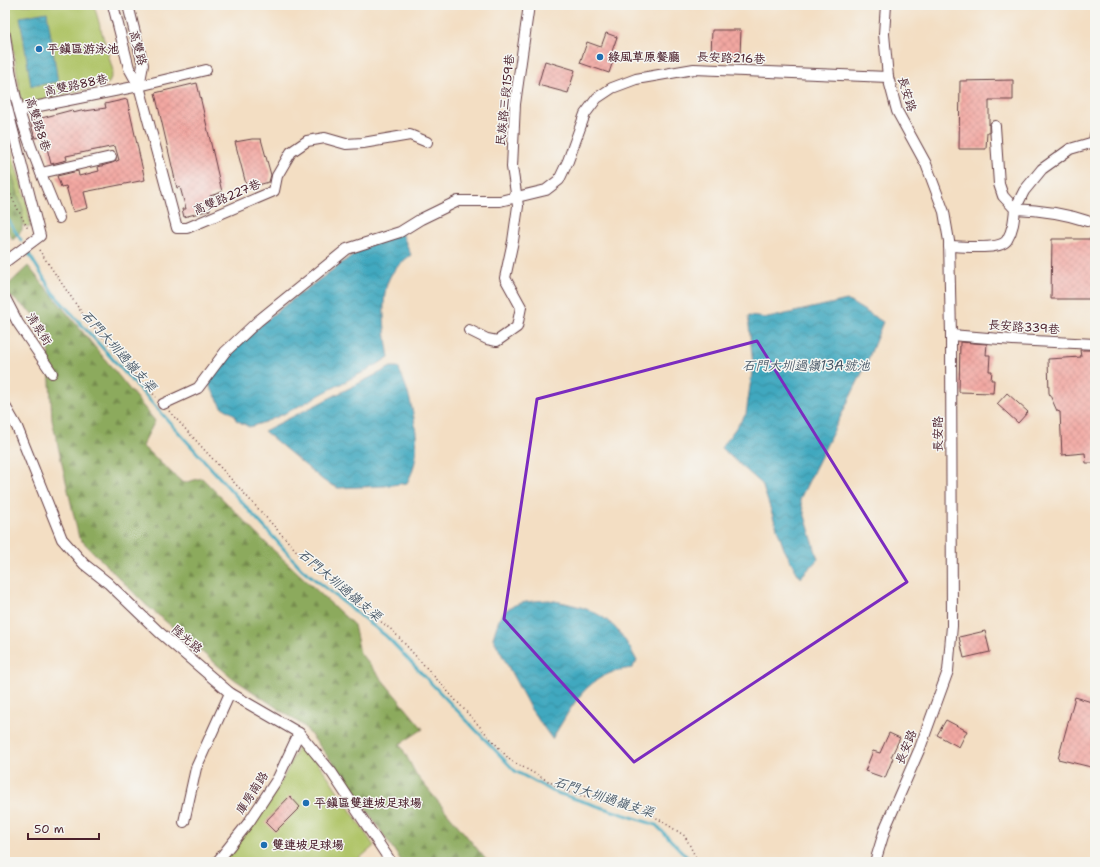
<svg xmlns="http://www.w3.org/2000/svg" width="1100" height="867" viewBox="0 0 1100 867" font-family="'Shantell Sans','LXGW WenKai TC',sans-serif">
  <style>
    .green { fill: #b0c569; stroke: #7d724a }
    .forest { fill: url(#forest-firs); stroke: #6b6444 }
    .water { fill: url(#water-waves); stroke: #446475 }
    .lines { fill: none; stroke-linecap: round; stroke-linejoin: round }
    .stream { stroke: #3fa8bf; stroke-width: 3 }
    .building { fill: url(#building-cross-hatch) }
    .minor-casing { stroke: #633c42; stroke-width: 12 }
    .path { stroke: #633c42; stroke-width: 1.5; stroke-dasharray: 1 3; stroke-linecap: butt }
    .minor { stroke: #fff; stroke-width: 10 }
    .marked { fill: none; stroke: #7b2cbf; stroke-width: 3; stroke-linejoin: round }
    .poi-dot { fill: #1f6fb2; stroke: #f6f6f2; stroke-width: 1.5 }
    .labels { text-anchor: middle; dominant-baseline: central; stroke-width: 3; stroke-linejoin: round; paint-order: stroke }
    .street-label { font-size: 12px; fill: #4a1f2b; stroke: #f6f6f2 }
    .poi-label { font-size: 12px; font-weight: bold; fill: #4a1f2b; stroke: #f6f6f2; text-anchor: start }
    .water-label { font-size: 13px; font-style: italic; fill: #465666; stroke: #f6f6f2 }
  </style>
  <defs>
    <pattern id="forest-firs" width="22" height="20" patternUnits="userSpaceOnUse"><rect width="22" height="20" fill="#8caa5d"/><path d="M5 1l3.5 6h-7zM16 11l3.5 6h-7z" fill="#748a4d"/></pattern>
    <pattern id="water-waves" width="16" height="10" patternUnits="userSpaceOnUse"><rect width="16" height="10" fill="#3fa8bf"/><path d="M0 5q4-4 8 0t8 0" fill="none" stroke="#37889b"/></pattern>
    <pattern id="building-cross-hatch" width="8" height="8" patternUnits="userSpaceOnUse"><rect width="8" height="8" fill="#f2a7a1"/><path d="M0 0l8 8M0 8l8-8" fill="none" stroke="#d18f8b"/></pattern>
  </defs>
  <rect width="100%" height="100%" fill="#f6f6f2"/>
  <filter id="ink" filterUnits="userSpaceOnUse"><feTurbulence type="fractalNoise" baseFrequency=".025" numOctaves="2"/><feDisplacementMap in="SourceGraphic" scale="8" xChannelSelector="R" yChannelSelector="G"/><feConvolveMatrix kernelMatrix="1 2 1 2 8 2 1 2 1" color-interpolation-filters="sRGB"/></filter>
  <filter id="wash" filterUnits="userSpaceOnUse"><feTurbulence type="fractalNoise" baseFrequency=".012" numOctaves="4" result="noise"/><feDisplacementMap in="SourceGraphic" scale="16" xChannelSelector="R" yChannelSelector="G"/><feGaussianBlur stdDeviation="0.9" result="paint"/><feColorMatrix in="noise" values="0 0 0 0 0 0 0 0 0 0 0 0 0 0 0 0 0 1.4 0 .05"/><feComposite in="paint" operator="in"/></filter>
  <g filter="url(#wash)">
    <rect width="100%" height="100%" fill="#f3dec3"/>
    <!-- green -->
    <g class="green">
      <path d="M 7,5 L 94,5 L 113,71 L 109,83 L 26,104 L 21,100 Z"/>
      <path d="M 5,131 L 28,207 L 30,227 L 18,224 L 5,201 Z"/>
      <path d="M 301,741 L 327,775 L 374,846 L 355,862 L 220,862 L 252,826 L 283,779 Z"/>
    </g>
    <!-- forest -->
    <g class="forest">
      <path d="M 5,157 L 7,157 L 23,210 L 22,230 L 13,240 L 5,226 Z"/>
      <path d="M 28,266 L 118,375 L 155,421 L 142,446 L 183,483 L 202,478 L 269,546 L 354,625 L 360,653 L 423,729 L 400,744 L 417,776 L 488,862 L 402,862 L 350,785 L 304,726 L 234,679 L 145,604 L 79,538 L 52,420 L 47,324 L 5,292 L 5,288 Z"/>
    </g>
    <!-- water -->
    <g class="water">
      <path d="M 47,12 L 58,82 L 31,86 L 20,17 Z"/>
      <path d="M 402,233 L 411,255 C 403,261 396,267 391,275 C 379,295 385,334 389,357 C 372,369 353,377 335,387 C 307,401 280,419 249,427 L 236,420 L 235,415 L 222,407 L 209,385 L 212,375 L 248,336 L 277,311 L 354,254 L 374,243 Z"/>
      <path d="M 847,300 L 883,322 L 865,367 L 800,499 L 818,559 L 800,578 L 784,549 L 762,484 L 721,448 L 746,414 L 753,365 L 748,316 L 768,318 Z"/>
      <path d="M 391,367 L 398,367 C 410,392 422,438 414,466 C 413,471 410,477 407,483 L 384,486 L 338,488 L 324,481 L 264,431 Z"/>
      <path d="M 549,600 C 596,608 615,617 637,661 L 632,668 C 586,673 574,704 552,739 L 530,708 L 493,638 C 495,632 499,616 504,612 C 515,601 534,601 549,600 Z"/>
    </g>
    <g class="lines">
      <!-- stream -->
      <g class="stream">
        <path d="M 5,215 L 21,240"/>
        <path d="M 29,254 L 53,293 L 302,569 L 386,636 L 515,771 L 554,792 L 656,825 L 688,858 L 690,862"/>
      </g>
    </g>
    <g id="blocks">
      <!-- building -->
      <g class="building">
        <path d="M 712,30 L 741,30 L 740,55 L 711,55 Z"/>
        <path d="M 606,33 L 617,37 L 611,54 L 615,55 L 609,73 L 580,63 L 587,42 L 601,47 Z"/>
        <path d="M 545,61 L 575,70 L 568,93 L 538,85 Z"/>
        <path d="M 1013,80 L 1013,100 L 989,100 L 989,132 L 987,132 L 986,149 L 959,149 L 960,81 Z"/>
        <path d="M 197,83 L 222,192 L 210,196 L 210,210 L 184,217 L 182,209 L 186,209 L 180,187 L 177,188 L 155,93 Z"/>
        <path d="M 127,99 L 145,180 L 84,192 L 88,208 L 73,212 L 66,186 L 61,187 L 57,176 L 78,171 L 79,176 L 99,171 L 98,167 L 112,163 L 119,160 L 115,146 L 66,156 L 67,160 L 51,164 L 44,136 L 35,138 L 30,121 L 72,110 L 73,113 L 85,110 L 85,111 L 106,108 L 105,104 Z"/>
        <path d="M 252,139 L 261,139 L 271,175 L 269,182 L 247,188 L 235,142 Z"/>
        <path d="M 1052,239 L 1095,239 L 1095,299 L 1051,299 Z"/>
        <path d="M 960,342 L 987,344 L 986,355 L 990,355 L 989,371 L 992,371 L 991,380 L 994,380 L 993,393 L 959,392 Z"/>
        <path d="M 1080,350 L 1093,350 L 1093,364 L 1095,364 L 1095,463 L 1086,463 L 1085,453 L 1062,455 L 1060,412 L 1057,411 L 1049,393 L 1048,359 L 1081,357 Z"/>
        <path d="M 1007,393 L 1028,412 L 1018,423 L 997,404 Z"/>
        <path d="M 985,631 L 990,652 L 964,658 L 959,637 Z"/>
        <path d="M 1075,697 L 1095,703 L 1095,768 L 1058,759 Z"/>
        <path d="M 946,720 L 967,731 L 959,747 L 937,735 Z"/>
        <path d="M 889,733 L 900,738 L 891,757 L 893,758 L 885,778 L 865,771 L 873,751 L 880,753 Z"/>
        <path d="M 290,796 L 300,807 L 275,832 L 265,822 Z"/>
      </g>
    </g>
  </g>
  <g filter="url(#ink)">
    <use href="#blocks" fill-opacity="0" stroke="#633c42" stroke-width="1"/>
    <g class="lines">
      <!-- minor casing -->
      <g class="minor-casing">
        <g id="minor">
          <path d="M 113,5 L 129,68 L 139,86 L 177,228 L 187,228 L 274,191 L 277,176 L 291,152 L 307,141 L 325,138 L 346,144 L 363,143 L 410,135 L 427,142"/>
          <path d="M 128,5 L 143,65 L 139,86"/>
          <path d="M 5,35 C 8,60 12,85 19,110 C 29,147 45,183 59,218"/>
          <path d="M 5,100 L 40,236 L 5,262"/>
          <path d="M 19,110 L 139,86 L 206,70"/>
          <path d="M 41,173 L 111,157"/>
          <path d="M 1087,221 C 1063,213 1040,210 1015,209 L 1024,191 L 1042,169 L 1070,149 L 1094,142 L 1095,135"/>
          <path d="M 949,246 C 962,246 1000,251 1007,240 C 1013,230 1014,220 1015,209 L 1003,196 L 999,184 L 995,126"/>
          <path d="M 5,298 L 18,323 L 52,373"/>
          <path d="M 469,330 L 487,339 L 497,341 L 517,327 L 521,307 L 505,278 L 513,241 L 518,206 L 512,167 L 515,104 L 529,5"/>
          <path d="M 951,335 L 1013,340 L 1095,344"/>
          <path d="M 163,404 L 198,388 L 225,352 L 258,321 L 347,249 L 400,232 L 421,219 L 458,201 L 500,201 L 546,190 L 559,180 L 568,161 L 585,114 L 597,98 L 612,88 L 636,79 L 694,69 L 888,77"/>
          <path d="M 5,406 L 17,427 L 62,539 L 84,564 L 108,583 L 159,632 L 230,693 L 299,733 L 332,773 L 391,862"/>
          <path d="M 184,822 L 196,768 L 230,693"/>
          <path d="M 217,862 L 249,822 L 278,778 L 299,733"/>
          <path d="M 875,862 L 886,826 L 920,748 L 948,671 L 952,626 L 951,335 L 949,241 L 944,212 L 926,164 L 897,111 L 888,77 L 884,34 L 886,5"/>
        </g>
      </g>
      <!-- path -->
      <g class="path">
        <path d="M 5,184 L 28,229"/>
        <path d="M 39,250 L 84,316 L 156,397"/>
        <path d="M 169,411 L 313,569 L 393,631 L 510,760 L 568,792 L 649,813 L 685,836 L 698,862"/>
      </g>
      <!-- minor -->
      <use href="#minor" class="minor"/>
    </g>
  </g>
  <!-- marked area -->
  <path class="marked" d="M 757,341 L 907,582 L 634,762 L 504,619 L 537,399 Z"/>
  <!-- markers -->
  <g class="poi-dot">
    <circle cx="39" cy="49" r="4"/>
    <circle cx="600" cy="57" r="4"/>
    <circle cx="306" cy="803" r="4"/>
    <circle cx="264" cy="845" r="4"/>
  </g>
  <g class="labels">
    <!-- street labels -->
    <g class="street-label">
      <text transform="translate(138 48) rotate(74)">高雙路</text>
      <text transform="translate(731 58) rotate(2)">長安路216巷</text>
      <text transform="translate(76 85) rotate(-12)">高雙路88巷</text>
      <text transform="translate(907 94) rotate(73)">長安路</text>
      <text transform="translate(505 100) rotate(-84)">民族路三段159巷</text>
      <text transform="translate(38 124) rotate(72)">高雙路8巷</text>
      <text transform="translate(227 197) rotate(-23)">高雙路227巷</text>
      <text transform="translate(1024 327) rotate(4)">長安路339巷</text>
      <text transform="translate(39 329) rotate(57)">清泉街</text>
      <text transform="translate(938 434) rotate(-90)">長安路</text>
      <text transform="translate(187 639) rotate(40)">陸光路</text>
      <text transform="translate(906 747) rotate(-67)">長安路</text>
      <text transform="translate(252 793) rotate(-57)">庫房南路</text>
    </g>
    <!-- poi labels -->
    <g class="poi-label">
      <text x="47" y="49">平鎮區游泳池</text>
      <text x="608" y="57">綠風草原餐廳</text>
      <text x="314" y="803">平鎮區雙連坡足球場</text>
      <text x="272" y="845">雙連坡足球場</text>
    </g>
    <!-- water labels -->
    <g class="water-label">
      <text transform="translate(119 351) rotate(48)">石門大圳過嶺支渠</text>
      <text x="806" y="365">石門大圳過嶺13A號池</text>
      <text transform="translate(340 585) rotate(40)">石門大圳過嶺支渠</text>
      <text transform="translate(604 797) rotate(18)">石門大圳過嶺支渠</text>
    </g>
  </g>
  <!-- margin -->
  <rect width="1100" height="867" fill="none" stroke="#f6f6f2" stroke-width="20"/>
  <!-- scale -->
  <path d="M28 833v6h71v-6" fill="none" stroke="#4a1f2b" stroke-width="2"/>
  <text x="34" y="833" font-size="12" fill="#4a1f2b" stroke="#f6f6f2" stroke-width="3" paint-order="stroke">50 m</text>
</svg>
